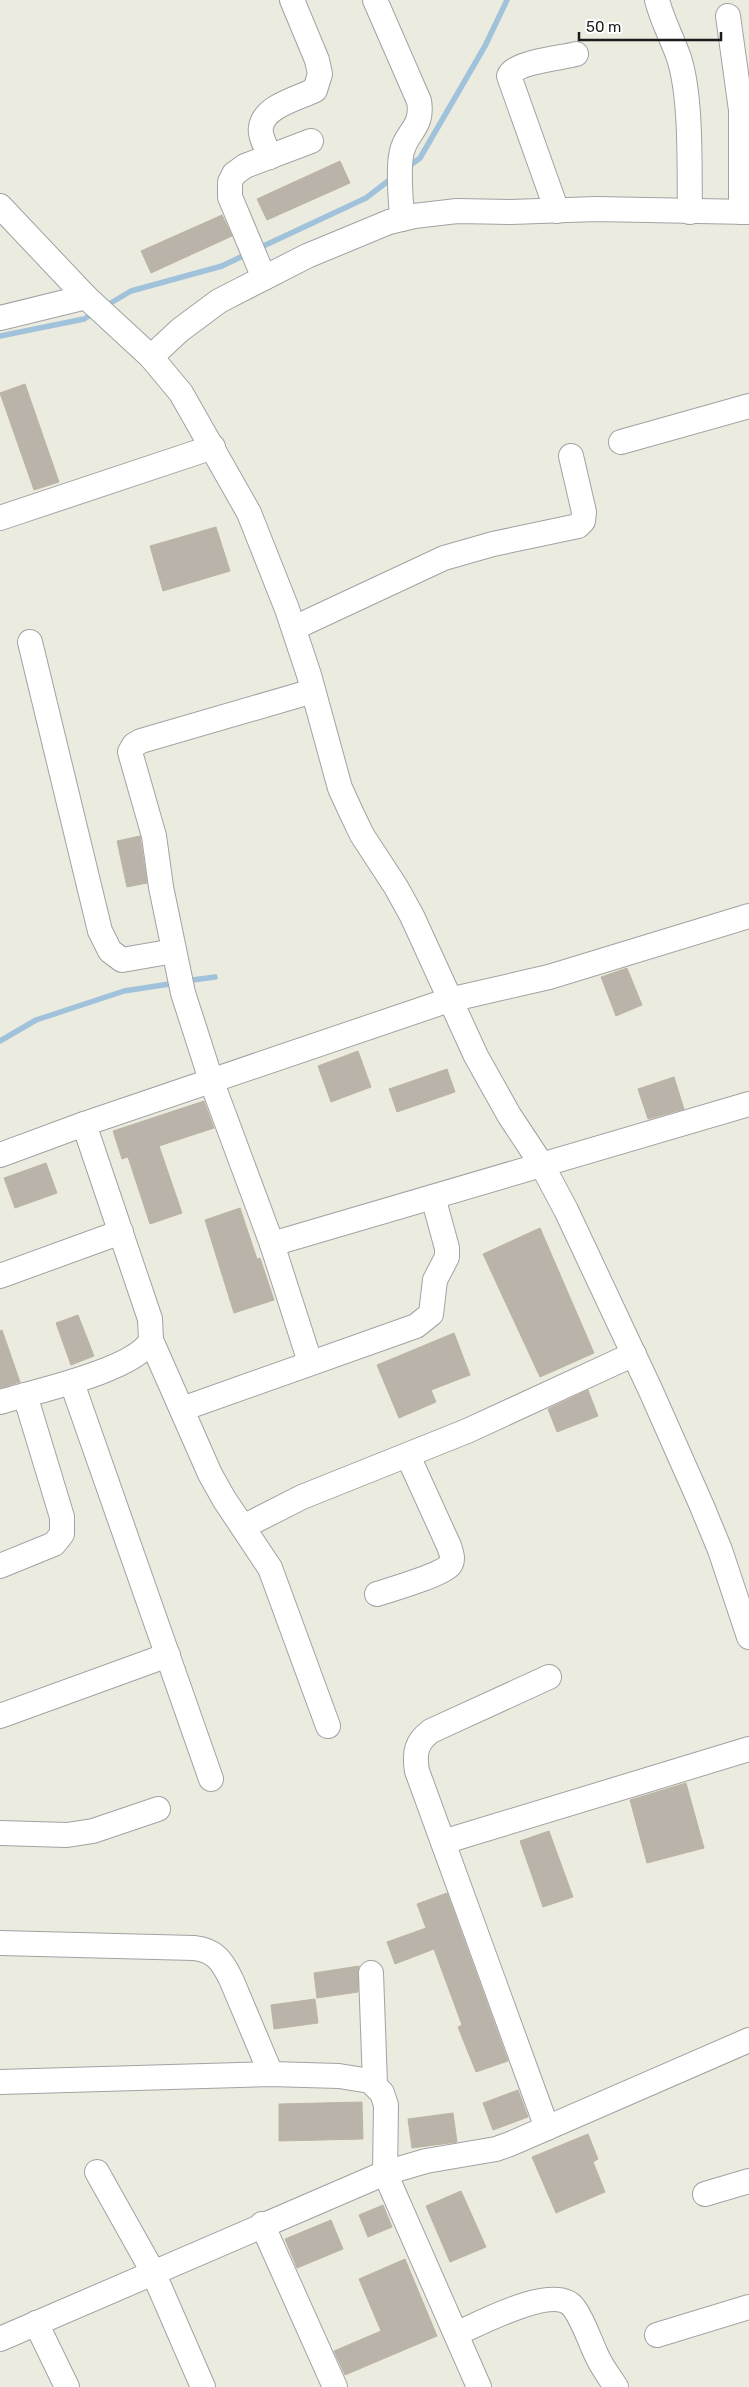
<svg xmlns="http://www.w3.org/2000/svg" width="749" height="2387" viewBox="0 0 749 2387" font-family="Rubik,sans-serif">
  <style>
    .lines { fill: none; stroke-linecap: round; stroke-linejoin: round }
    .stream { stroke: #a0c2da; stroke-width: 5.5 }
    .building { fill: #b9b3a9; stroke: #bdb4a3 }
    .minor-casing { stroke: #a2a2a2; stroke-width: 26 }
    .minor { stroke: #fff; stroke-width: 24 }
  </style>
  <rect width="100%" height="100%" fill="#ecebe0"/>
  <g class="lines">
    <!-- stream -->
    <g class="stream">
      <path d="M 408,167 L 420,158 L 485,46 L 507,0"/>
      <path d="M 257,249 L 366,198 L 392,178"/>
      <path d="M 104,307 L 131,291 L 222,266 L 249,253"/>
      <path d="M 0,336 L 84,319 L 94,313"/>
      <path d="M 185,981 L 215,977"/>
      <path d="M 0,1041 L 36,1020 L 124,991 L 176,983"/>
    </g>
  </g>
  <!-- building -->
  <g class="building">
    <path d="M 340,161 L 350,183 L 267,220 L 257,199 Z"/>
    <path d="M 222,215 L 232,236 L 151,273 L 141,251 Z"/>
    <path d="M 25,384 L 59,482 L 34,490 L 0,393 Z"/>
    <path d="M 216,527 L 230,571 L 163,591 L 150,546 Z"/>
    <path d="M 140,836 L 147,883 L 127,887 L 117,841 Z"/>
    <path d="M 627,968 L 642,1005 L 616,1016 L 601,977 Z"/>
    <path d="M 358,1051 L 371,1087 L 331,1102 L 318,1066 Z"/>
    <path d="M 447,1069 L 455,1092 L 397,1112 L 389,1089 Z"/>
    <path d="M 674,1077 L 684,1109 L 648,1119 L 638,1089 Z"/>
    <path d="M 204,1101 L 214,1128 L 159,1146 L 182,1213 L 150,1224 L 128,1157 L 122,1159 L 113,1131 Z"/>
    <path d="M 46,1163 L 57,1193 L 15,1208 L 4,1178 Z"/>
    <path d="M 240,1208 L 257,1259 L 260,1258 L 274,1300 L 234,1313 L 205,1220 Z"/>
    <path d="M 540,1228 L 594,1353 L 540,1377 L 483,1254 Z"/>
    <path d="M 78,1315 L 94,1356 L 71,1365 L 56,1323 Z"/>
    <path d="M 2,1330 L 20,1382 L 0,1388 L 0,1331 Z"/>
    <path d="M 454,1333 L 470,1375 L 431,1390 L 436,1402 L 399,1418 L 377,1365 Z"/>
    <path d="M 588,1390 L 598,1416 L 557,1432 L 548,1409 Z"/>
    <path d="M 686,1783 L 704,1848 L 647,1863 L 630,1800 Z"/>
    <path d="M 549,1831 L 573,1897 L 543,1907 L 520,1841 Z"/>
    <path d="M 447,1893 L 508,2061 L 476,2072 L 458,2027 L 462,2025 L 434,1949 L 395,1964 L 387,1942 L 426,1928 L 417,1904 Z"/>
    <path d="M 359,1966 L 358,1992 L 317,1998 L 314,1973 Z"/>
    <path d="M 315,1999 L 318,2023 L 274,2029 L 271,2005 Z"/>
    <path d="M 518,2090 L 528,2117 L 493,2130 L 483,2103 Z"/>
    <path d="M 362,2102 L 363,2139 L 279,2141 L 279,2104 Z"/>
    <path d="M 453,2113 L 457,2142 L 412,2148 L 408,2119 Z"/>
    <path d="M 588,2134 L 598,2159 L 593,2162 L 605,2192 L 556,2213 L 532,2157 Z"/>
    <path d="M 461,2191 L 486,2247 L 450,2262 L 426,2206 Z"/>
    <path d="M 383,2205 L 392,2227 L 368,2237 L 359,2215 Z"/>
    <path d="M 331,2220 L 343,2249 L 297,2268 L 285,2239 Z"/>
    <path d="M 405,2259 L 437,2336 L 345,2375 L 334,2351 L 381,2331 L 359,2279 Z"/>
  </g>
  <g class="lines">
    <!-- minor casing -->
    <g class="minor-casing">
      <g id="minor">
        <path d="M 375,0 L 419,101 C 424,129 404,132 401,156 C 398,176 401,198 402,219"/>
        <path d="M 657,0 C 662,20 672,38 679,58 C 692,99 689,168 690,212"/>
        <path d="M 728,16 L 741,110 L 741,212"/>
        <path d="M 270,157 C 267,148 259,136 261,127 C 264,106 299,98 315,90 L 320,74 L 317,60 L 292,0"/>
        <path d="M 0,206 L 86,297 L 151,357 L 181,393 L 249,513 L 287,609 L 309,675 L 340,788 L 351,812 L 362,835 L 396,887 L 412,916 L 476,1056 L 509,1115 L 542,1165 L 566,1210 L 650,1389 L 701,1504 L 720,1550 L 749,1637"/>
        <path d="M 557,211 L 509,76 C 514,62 561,58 576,54"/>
        <path d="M 264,278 L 230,197 L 230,182 L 234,174 L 245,166 L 311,141"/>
        <path d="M 0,318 L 86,297"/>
        <path d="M 151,357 L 180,330 L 219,301 L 307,256 L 389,222 L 414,216 L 457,211 L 511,212 L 596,209 L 749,212"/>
        <path d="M 621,442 L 749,406"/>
        <path d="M 0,518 L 213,447"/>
        <path d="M 294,628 L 444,558 L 493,544 L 578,526 L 583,521 L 584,512 L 571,456"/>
        <path d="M 30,642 L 100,931 L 110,951 L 122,960 L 174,951"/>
        <path d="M 0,1155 L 84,1124 L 449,1000 L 549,977 L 749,916"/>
        <path d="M 272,1244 L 749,1104"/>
        <path d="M 0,1276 L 121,1232"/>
        <path d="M 151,1340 L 210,1474 L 224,1499 L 270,1568 L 328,1726"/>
        <path d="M 310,1362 L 272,1244 L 211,1080 L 183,993 L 161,887 L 154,836 L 130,752 L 134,745 L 141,741 L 313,691"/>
        <path d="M 72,1383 L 211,1779"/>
        <path d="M 0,1402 C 33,1392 136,1370 151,1340 L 150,1319 L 84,1124"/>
        <path d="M 182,1409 L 416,1326 L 431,1314 L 435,1280 L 447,1257 L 447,1248 L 433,1197"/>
        <path d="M 243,1527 L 302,1497 L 467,1431 L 634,1354"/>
        <path d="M 0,1566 L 54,1544 L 62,1534 L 62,1517 L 25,1395"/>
        <path d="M 377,1594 C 390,1590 444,1574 450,1565 C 454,1559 451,1552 449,1546 L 408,1456"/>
        <path d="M 0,1716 L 168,1655"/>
        <path d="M 0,1833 L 67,1835 L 93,1831 L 158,1809"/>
        <path d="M 443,1842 L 749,1749"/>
        <path d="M 0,1943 L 194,1948 C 215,1950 222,1961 231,1979 L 271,2074"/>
        <path d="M 371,1973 L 375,2084"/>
        <path d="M 0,2082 L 271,2074 L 339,2076 L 370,2081 L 382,2093 L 386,2105 L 385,2173 L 479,2387"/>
        <path d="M 547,2128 L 417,1771 C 414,1753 416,1742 431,1731 L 549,1677"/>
        <path d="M 97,2172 L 153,2272 L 203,2387"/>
        <path d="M 705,2194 L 749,2181"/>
        <path d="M 262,2224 L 335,2387"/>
        <path d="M 36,2323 L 67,2387"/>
        <path d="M 456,2334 C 479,2324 556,2282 574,2308 C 584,2322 589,2339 596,2354 C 601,2366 609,2376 616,2387"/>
        <path d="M 657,2335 L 749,2307"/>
        <path d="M 0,2339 L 385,2173 L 426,2161 L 496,2149 L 510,2144 L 749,2040"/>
      </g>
    </g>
    <!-- minor -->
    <use href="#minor" class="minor"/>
  </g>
  <!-- scale -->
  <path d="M579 32v8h142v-8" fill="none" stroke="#1b1b1b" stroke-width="2.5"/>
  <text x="586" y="32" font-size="15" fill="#1b1b1b" stroke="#ffffff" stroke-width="4" paint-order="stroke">50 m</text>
</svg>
